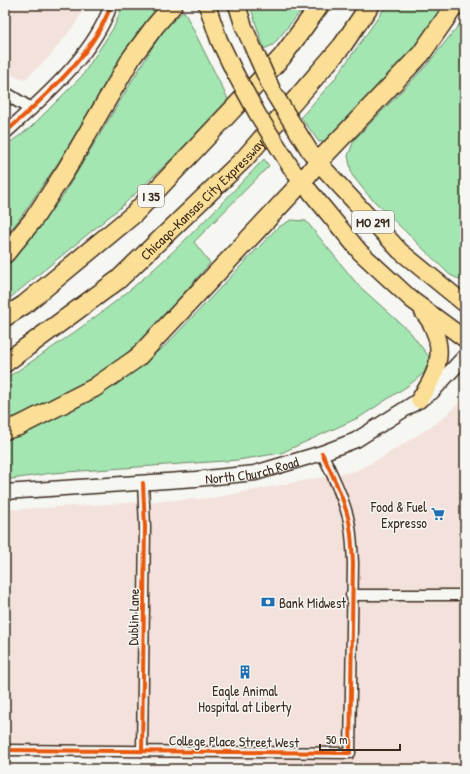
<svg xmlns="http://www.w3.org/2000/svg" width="470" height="774" viewBox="0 0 470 774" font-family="'Patrick Hand',sans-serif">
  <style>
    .built { fill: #f3e2db }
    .green { fill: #a3e6b1; stroke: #6f8868 }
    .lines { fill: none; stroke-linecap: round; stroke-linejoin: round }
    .minor-casing { stroke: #3b2a1e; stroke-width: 13 }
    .tertiary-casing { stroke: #3b2a1e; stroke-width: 15 }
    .secondary-casing { stroke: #3b2a1e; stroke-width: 17 }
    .primary-casing { stroke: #3b2a1e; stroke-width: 19 }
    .motorway-casing { stroke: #3b2a1e; stroke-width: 21 }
    .minor { stroke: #f6f6f2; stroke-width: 10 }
    .tertiary { stroke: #f6f6f2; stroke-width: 12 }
    .secondary { stroke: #f6f6f2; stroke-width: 14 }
    .primary { stroke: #fbdf96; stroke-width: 16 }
    .motorway { stroke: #fbdf96; stroke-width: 18 }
    .primary-bridge-casing { stroke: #3b2a1e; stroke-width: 19; stroke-linecap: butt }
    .primary-bridge { stroke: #fbdf96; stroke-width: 16 }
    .cycleway-casing { stroke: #f6f6f2; stroke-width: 6 }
    .cycleway { stroke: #e8590c; stroke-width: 4 }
    .labels { text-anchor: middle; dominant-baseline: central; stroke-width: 3; stroke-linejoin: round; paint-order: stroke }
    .shield { fill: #f6f6f2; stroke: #73675e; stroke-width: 1 }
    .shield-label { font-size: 13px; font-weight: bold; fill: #3b2a1e }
    .street-label { font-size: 14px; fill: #3b2a1e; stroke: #f6f6f2 }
    .poi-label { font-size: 14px; fill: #3b2a1e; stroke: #f6f6f2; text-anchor: end }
  </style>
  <rect width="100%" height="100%" fill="#f6f6f2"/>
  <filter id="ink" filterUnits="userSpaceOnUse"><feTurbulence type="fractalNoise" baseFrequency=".025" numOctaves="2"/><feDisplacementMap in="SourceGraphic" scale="8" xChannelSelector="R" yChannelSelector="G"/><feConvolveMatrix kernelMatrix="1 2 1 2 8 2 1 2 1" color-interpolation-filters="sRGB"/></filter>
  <g filter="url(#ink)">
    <!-- built -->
    <g class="built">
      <path d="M 5,5 L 86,5 L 76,23 L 49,57 L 24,80 L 5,72 Z"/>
      <path d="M 465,397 L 465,769 L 276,769 L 275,761 L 5,756 L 5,510 L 212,498 L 355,471 L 383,457 L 441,420 Z"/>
    </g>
    <!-- green -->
    <g class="green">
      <path d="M 123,5 L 162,5 L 124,53 L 60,160 L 18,221 L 5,236 L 5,146 L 30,128 L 82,76 L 114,27 Z"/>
      <path d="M 250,5 L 306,5 L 273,45 L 264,49 Z"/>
      <path d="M 387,5 L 445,5 L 417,44 L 378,91 L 326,141 L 319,142 L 301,117 L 334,80 Z"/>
      <path d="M 184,11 L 229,101 L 195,137 L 121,207 L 5,302 L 5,266 L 62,197 L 164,28 Z"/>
      <path d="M 465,15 L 465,282 L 450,275 L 368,195 L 352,175 L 348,156 L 354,140 L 426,66 L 463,20 Z"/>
      <path d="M 264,159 L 269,166 L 194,242 L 210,263 L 148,334 L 120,359 L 57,402 L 5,420 L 5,379 C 48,351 91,322 131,289 C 179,249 221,204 264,159 Z"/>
      <path d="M 291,220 L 306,221 L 358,285 L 410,332 L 430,358 L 424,373 L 409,385 L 360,417 L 281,453 L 238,460 L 52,473 L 5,480 L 5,435 L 104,390 L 165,346 L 277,228 Z"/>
    </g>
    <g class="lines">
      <!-- minor casing -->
      <g class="minor-casing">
        <g id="minor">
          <path d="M 351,595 L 465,595"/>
          <path d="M 5,750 L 350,753 L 353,563 C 352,548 352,531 348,517 C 342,494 332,474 322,453"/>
          <path d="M 142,751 L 145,527 L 143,483"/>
        </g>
      </g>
      <!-- tertiary casing -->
      <g class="tertiary-casing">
        <g id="tertiary">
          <path d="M 5,93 L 31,109"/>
          <path d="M 5,133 C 44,97 93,56 111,5"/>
        </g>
      </g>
      <!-- secondary casing -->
      <g class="secondary-casing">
        <g id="secondary">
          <path id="s1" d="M 5,492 L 196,479 L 255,473 L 322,453 L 356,440 L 432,392 L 465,356"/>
        </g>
      </g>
      <!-- primary casing -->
      <g class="primary-casing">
        <g id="primary">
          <path d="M 207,5 L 219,40 L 235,73"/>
          <path d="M 237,5 L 244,27 L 255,52"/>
          <path d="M 311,153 L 318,162 L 400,251 L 465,304"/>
          <path d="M 294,172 L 360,252 L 412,300 L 465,339"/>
          <path d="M 419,400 C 435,377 446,355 433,328 C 431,322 427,317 423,312"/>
        </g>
      </g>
      <!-- motorway casing -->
      <g class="motorway-casing">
        <g id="motorway">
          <path d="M 5,254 L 33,220 L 66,170 L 132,57 L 155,26 L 173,5"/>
          <path d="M 5,317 L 24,305 L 134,214 L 282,57 L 320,5"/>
          <path id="s2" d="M 5,363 L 118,280 L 245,158 L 342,46 L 370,5"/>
          <path d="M 5,430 L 19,426 L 94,388 L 137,358 L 302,182 L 318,162 L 421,54 L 455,5"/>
        </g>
      </g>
      <!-- minor -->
      <use href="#minor" class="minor"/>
      <!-- tertiary -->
      <use href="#tertiary" class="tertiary"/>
      <!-- secondary -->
      <use href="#secondary" class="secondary"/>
      <!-- primary -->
      <use href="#primary" class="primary"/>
      <!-- motorway -->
      <use href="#motorway" class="motorway"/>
      <!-- primary-bridge casing -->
      <g class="primary-bridge-casing">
        <g id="primary-bridge">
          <path d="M 255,52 L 273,92 L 309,150"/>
          <path d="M 235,73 L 258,115 L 292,169"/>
        </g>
      </g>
      <!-- primary-bridge -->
      <use href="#primary-bridge" class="primary-bridge"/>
      <!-- cycleway casing -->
      <g class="cycleway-casing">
        <g id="cycleway">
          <path d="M 5,133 C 44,97 93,56 111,5"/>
          <path d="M 5,750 L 350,753 L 353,563 C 352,548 352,531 348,517 C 342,494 332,474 322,453"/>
          <path d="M 142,751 L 145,527 L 143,483"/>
        </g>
      </g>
      <!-- cycleway -->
      <use href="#cycleway" class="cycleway"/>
    </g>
  </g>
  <!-- icons -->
  <defs>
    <g id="supermarket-bare" transform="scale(1.08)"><path d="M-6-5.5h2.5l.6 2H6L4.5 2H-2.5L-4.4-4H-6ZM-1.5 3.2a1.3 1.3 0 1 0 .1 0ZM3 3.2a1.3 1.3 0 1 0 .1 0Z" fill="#1f6fb2" stroke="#f6f6f2" stroke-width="2.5" paint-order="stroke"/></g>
    <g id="bank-bare" transform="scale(1.08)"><path d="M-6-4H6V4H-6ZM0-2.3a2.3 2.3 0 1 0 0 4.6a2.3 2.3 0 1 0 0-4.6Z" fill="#1f6fb2" stroke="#f6f6f2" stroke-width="2.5" paint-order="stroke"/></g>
    <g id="building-bare" transform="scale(1.08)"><path d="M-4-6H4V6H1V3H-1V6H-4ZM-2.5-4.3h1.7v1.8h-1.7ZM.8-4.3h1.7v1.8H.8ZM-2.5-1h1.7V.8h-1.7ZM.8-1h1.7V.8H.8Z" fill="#1f6fb2" stroke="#f6f6f2" stroke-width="2.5" paint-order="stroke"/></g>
  </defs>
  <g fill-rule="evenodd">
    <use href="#supermarket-bare" x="438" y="514"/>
    <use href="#bank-bare" x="268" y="602"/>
    <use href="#building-bare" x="245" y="672"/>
  </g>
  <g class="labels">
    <!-- shield labels -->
    <g class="shield">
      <rect x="138" y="185" width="26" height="22" rx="3"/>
      <rect x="352" y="211" width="42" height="22" rx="3"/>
    </g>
    <g class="shield-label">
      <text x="151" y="196">I 35</text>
      <text x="373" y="222">MO 291</text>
    </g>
    <!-- street labels -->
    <g class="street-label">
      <text stroke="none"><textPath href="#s2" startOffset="257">Chicago-Kansas City Expressway</textPath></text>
      <text stroke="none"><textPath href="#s1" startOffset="248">North Church Road</textPath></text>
      <text transform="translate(133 617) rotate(-89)">Dublin Lane</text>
      <text transform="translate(234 741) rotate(1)">College Place Street West</text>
    </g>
    <!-- poi labels -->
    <g class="poi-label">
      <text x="427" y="506">Food &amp; Fuel<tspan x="427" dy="16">Expresso</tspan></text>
      <text x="279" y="602" text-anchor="start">Bank Midwest</text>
      <text x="245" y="690" text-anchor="middle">Eagle Animal<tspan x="245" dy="16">Hospital at Liberty</tspan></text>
    </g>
  </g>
  <!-- margin -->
  <rect width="470" height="774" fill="none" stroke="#f6f6f2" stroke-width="20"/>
  <rect x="10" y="10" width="450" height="754" fill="none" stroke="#3b2a1e" stroke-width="1.5" filter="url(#ink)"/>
  <!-- scale -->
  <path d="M320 744v6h80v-6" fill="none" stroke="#3b2a1e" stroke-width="2"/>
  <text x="326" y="744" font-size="12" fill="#3b2a1e" stroke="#f6f6f2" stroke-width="3" paint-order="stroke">50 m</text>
</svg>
